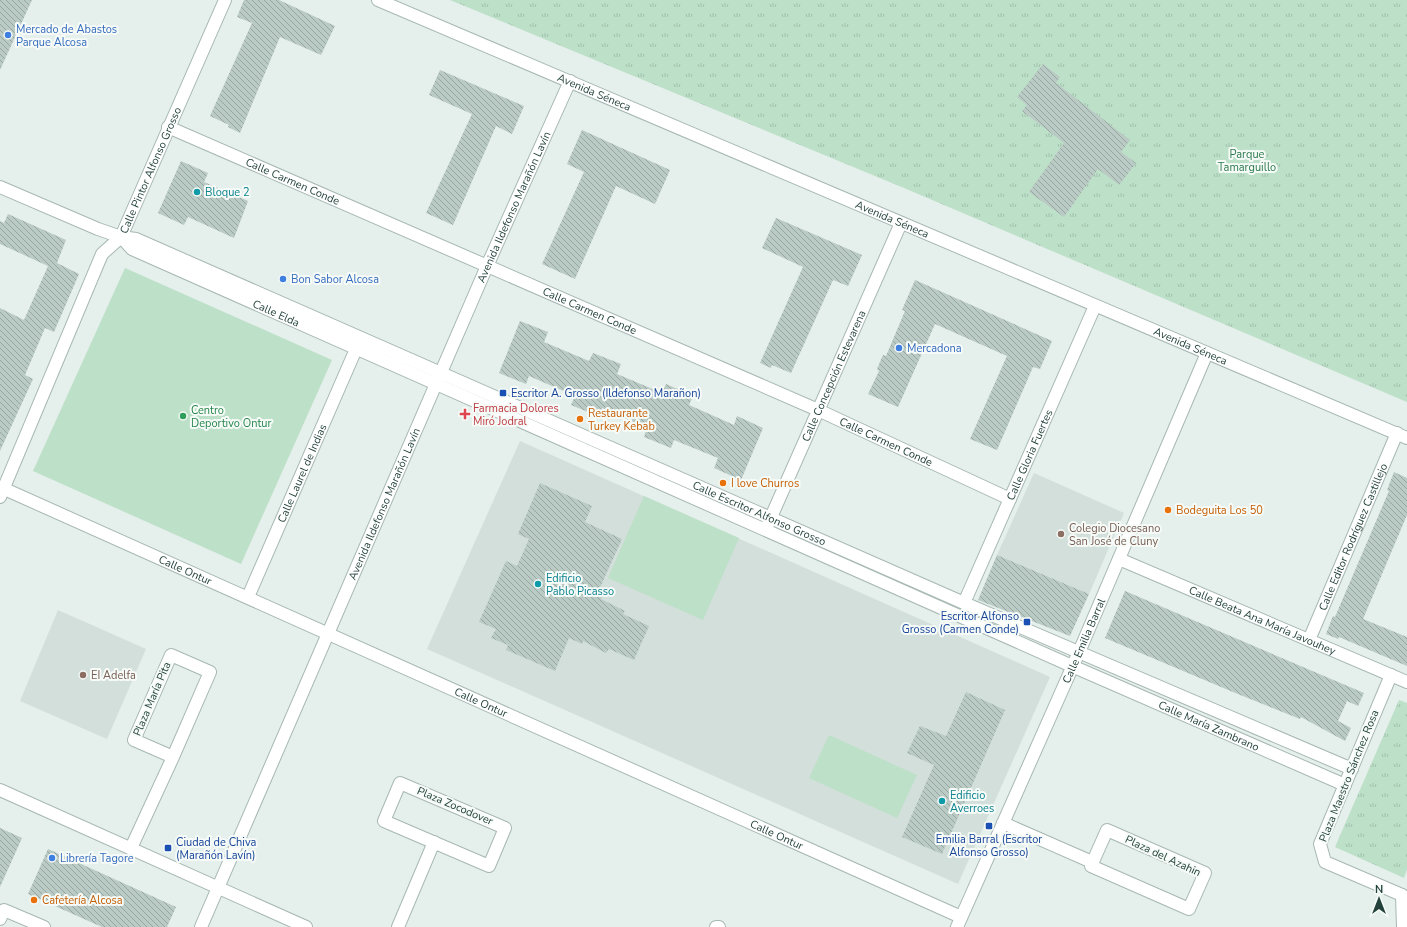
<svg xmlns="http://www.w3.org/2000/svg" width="1407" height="927" viewBox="0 0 1407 927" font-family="'Nunito Sans',sans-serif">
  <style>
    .built { fill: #d3dfda }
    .green { fill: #bde0c8 }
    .park { fill: url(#park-tufts) }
    .building { fill: url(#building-back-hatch) }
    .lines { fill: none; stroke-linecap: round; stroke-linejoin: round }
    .minor-casing { stroke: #a7b8b3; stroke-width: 14 }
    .minor { stroke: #fff; stroke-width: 12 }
    .shop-dot { fill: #3f7fe0; stroke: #f6fbf8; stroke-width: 1.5 }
    .culture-dot { fill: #0f9aa8; stroke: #f6fbf8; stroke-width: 1.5 }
    .transit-dot { fill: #1a4fb4; stroke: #f6fbf8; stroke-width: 1.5 }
    .health-dot { fill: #e0444e; stroke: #f6fbf8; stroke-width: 1.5 }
    .leisure-dot { fill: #2e9e5b; stroke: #f6fbf8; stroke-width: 1.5 }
    .food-dot { fill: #e8710a; stroke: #f6fbf8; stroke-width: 1.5 }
    .education-dot { fill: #8d6e63; stroke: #f6fbf8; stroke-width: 1.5 }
    .labels { text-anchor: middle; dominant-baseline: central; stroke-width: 4; stroke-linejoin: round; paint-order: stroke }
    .shop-label { font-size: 11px; fill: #366cbe; stroke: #f6fbf8; text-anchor: start }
    .street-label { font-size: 11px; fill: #23423b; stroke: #f6fbf8 }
    .park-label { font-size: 11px; fill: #2b7b4d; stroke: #f6fbf8 }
    .culture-label { font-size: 11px; fill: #0d838f; stroke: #f6fbf8; text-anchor: start }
    .transit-label { font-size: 11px; fill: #164399; stroke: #f6fbf8; text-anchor: start }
    .health-label { font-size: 11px; fill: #be3a42; stroke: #f6fbf8; text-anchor: start }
    .leisure-label { font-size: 11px; fill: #27864d; stroke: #f6fbf8; text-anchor: start }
    .food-label { font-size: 11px; fill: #c56008; stroke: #f6fbf8; text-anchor: start }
    .education-label { font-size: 11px; fill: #785e54; stroke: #f6fbf8; text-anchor: start }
  </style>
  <defs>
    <pattern id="park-tufts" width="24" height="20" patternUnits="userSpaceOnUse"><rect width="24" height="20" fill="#bde0c8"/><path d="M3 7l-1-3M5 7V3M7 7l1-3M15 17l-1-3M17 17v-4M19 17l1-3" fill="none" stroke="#a2c1ad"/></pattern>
    <pattern id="building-back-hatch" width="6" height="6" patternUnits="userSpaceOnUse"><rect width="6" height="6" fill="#bacac4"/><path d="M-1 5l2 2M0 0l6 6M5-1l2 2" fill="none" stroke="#97a6a0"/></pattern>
  </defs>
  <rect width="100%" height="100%" fill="#e5efeb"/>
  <!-- built -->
  <g class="built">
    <path d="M 520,441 L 1050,677 L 958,884 L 427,649 Z"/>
    <path d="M 1034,473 L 1124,513 L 1089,594 L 997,555 Z"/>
    <path d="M 58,610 L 146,649 L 107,739 L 20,701 Z"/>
  </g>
  <!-- green -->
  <g class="green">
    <path d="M 125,268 L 332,360 L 241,564 L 33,471 Z"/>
    <path d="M 644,496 L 739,538 L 703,620 L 608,578 Z"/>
    <path d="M 829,735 L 917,775 L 897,818 L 809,778 Z"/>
  </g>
  <!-- park -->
  <g class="park">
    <path d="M 450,0 L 1407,0 L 1407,402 L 904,188 Z"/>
    <path d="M 1399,700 L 1407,703 L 1407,869 L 1404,878 L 1335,847 Z"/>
  </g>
  <!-- building -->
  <g class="building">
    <path d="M 0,0 L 32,0 L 0,70 Z"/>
    <path d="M 244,0 L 279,0 L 335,26 L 321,55 L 280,37 L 240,133 L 228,127 L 229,125 L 210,116 L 252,23 L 237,17 Z"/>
    <path d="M 1043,64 L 1060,77 L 1056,83 L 1130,140 L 1121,152 L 1136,163 L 1119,185 L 1098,169 L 1064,217 L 1029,192 L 1064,143 L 1022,111 L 1027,105 L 1017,97 Z"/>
    <path d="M 440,70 L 524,106 L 512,134 L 496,126 L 453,225 L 426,213 L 472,114 L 429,95 Z"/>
    <path d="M 582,130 L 670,170 L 655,204 L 616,186 L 575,279 L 542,264 L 584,172 L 567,164 Z"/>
    <path d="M 181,161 L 208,173 L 204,182 L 248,201 L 234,238 L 188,217 L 184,225 L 158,213 Z"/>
    <path d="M 8,214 L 66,240 L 57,263 L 79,274 L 54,332 L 45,328 L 25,375 L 33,379 L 0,451 L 0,308 L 24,320 L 48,266 L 0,244 L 0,221 L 4,223 Z"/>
    <path d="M 776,218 L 862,255 L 848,286 L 833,280 L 791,373 L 772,365 L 771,368 L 760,363 L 803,267 L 762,248 Z"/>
    <path d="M 915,280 L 1052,341 L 1040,369 L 1033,367 L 997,450 L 970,439 L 1007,356 L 935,324 L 898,407 L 868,394 L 879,371 L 877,369 L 883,355 L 886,356 L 905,311 L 902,310 Z"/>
    <path d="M 520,321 L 548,332 L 544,342 L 589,361 L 593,353 L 621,364 L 617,374 L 662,393 L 666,384 L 693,396 L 689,405 L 734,425 L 737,416 L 763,428 L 741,480 L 714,468 L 718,458 L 674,440 L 671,448 L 644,437 L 647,428 L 602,408 L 598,416 L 571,405 L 575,396 L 529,376 L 526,384 L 499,373 Z"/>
    <path d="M 1394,472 L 1407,478 L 1407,515 L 1363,619 L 1407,637 L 1407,666 L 1339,637 L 1338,639 L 1326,634 L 1333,616 L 1335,617 L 1389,491 L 1387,490 Z"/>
    <path d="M 540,483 L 592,506 L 585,522 L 622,539 L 598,592 L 603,595 L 601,599 L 625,611 L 623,614 L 649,626 L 634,660 L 609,649 L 606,653 L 583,641 L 582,644 L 569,638 L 555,671 L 506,650 L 508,645 L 491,638 L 496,629 L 479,622 L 506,561 L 517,566 L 529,539 L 518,534 Z"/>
    <path d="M 997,555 L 1089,594 L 1070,636 L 978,600 Z"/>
    <path d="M 1125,591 L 1364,693 L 1358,706 L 1347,701 L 1338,721 L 1351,728 L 1345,741 L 1301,717 L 1300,719 L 1233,692 L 1105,638 Z"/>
    <path d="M 966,692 L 1005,710 L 942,854 L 902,837 L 934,765 L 907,753 L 920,726 L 946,736 Z"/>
    <path d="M 0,828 L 22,838 L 0,887 Z"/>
    <path d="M 48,849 L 176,907 L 167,927 L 102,927 L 28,894 Z"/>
  </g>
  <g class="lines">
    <!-- minor casing -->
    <g class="minor-casing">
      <g id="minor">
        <path id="s1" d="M 378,0 L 1407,438"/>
        <path id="s2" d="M 168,127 L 818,410 L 1010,499"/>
        <path id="s3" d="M 0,187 L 98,229 L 121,237 L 136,239 L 964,603 L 1352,769"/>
        <path id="s4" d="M 121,237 L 132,249 L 1072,666 L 1345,785"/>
        <path id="s5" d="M 0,487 L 961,917"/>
        <path id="s6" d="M 0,497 L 102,254 L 121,237 L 225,0"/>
        <path id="s7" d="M 768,524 L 901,223"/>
        <path id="s8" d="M 1119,559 L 1407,682"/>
        <path id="s9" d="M 248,597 L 356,349"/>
        <path id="s10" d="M 964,603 L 1095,306"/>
        <path id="s11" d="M 1309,640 L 1397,433"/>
        <path d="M 1391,675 L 1320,844 L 1325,862 L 1402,895"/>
        <path d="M 400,783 L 505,828 L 489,866 L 384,821 Z"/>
        <path d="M 0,790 L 306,927"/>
        <path d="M 1003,823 L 1092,862"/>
        <path d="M 1107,830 L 1205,873 L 1189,909 L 1091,866 Z"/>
        <path d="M 131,848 L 173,757 L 210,672 L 171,655 L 134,740 L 173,757"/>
        <path d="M 1402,895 L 1403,927"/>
        <path d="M 0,919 L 4,910 L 44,927"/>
        <path id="s12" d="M 201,927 L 487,266 L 570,81"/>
        <path d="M 398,927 L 434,842"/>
        <path d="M 716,927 L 719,927"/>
        <path id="s13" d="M 957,927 L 1079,652 L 1207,353"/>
      </g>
    </g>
    <!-- minor -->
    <use href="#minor" class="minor"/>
  </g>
  <!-- markers -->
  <g class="shop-dot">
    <circle cx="8" cy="35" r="4"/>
    <circle cx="283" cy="279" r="4"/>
    <circle cx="899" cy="348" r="4"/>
    <circle cx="52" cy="858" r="4"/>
  </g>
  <g class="culture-dot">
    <circle cx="197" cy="192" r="4"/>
    <circle cx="538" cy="584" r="4"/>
    <circle cx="942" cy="801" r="4"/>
  </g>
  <g class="transit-dot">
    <rect x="499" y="389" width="8" height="8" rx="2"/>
    <rect x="1023" y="618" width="8" height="8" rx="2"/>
    <rect x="985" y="822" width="8" height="8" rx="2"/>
    <rect x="164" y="844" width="8" height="8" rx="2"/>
  </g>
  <path class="health-dot" d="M463 408h4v4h4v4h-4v4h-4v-4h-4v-4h4z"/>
  <circle class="leisure-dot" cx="183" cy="416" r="4"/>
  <g class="food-dot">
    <circle cx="580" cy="419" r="4"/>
    <circle cx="723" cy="483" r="4"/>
    <circle cx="1168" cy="510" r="4"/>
    <circle cx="34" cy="900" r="4"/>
  </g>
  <g class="education-dot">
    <circle cx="1061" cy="534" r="4"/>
    <circle cx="83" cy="675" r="4"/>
  </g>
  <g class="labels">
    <!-- shop labels -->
    <g class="shop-label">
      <text x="16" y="29">Mercado de Abastos<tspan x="16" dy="13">Parque Alcosa</tspan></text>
      <text x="291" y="279">Bon Sabor Alcosa</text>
      <text x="907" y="348">Mercadona</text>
      <text x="60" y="858">Librería Tagore</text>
    </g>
    <!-- street labels -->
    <g class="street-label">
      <text stroke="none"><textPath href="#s1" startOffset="235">Avenida Séneca</textPath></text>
      <text stroke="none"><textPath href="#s6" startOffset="362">Calle Pintor Alfonso Grosso</textPath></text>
      <text stroke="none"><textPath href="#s2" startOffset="136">Calle Carmen Conde</textPath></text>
      <text stroke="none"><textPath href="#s12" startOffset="785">Avenida Ildefonso Marañón Lavín</textPath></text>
      <text stroke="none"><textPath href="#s1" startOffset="559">Avenida Séneca</textPath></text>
      <text stroke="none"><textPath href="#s2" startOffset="460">Calle Carmen Conde</textPath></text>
      <text stroke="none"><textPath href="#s4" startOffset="174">Calle Elda</textPath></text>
      <text stroke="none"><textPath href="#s1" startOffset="883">Avenida Séneca</textPath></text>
      <text stroke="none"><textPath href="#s7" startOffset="162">Calle Concepción Estevarena</textPath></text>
      <text stroke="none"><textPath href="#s2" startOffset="784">Calle Carmen Conde</textPath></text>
      <text stroke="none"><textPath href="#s10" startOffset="162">Calle Gloria Fuertes</textPath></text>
      <text stroke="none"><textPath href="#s9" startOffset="135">Calle Laurel de Indias</textPath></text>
      <text stroke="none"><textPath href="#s12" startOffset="461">Avenida Ildefonso Marañón Lavín</textPath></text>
      <text stroke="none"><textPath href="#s3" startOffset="827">Calle Escritor Alfonso Grosso</textPath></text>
      <text stroke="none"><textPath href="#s11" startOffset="112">Calle Editor Rodríguez Castillejo</textPath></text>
      <text stroke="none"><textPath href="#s5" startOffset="203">Calle Ontur</textPath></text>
      <text stroke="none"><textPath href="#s8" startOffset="156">Calle Beata Ana María Javouhey</textPath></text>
      <text stroke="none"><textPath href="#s13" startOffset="313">Calle Emilia Barral</textPath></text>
      <text transform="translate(152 699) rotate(-67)">Plaza María Pita</text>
      <text stroke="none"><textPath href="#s5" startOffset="527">Calle Ontur</textPath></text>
      <text stroke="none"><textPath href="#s4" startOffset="1194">Calle María Zambrano</textPath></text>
      <text transform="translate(1349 776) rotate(-68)">Plaza Maestro Sánchez Rosa</text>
      <text transform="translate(455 806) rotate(23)">Plaza Zocodover</text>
      <text stroke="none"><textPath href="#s5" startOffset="851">Calle Ontur</textPath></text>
      <text transform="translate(1163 856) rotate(25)">Plaza del Azahin</text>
    </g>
    <!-- park labels -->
    <g class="park-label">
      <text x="1247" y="154">Parque<tspan x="1247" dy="13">Tamarguillo</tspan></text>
    </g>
    <!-- culture labels -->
    <g class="culture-label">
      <text x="205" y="192">Bloque 2</text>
      <text x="546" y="578">Edificio<tspan x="546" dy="13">Pablo Picasso</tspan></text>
      <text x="950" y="795">Edificio<tspan x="950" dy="13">Averroes</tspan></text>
    </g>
    <!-- transit labels -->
    <g class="transit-label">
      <text x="511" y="393">Escritor A. Grosso (Ildefonso Marañon)</text>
      <text x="1019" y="616" text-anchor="end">Escritor Alfonso<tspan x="1019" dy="13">Grosso (Carmen Conde)</tspan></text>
      <text x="989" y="839" text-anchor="middle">Emilia Barral (Escritor<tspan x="989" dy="13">Alfonso Grosso)</tspan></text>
      <text x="176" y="842">Ciudad de Chiva<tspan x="176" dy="13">(Marañón Lavín)</tspan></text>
    </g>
    <!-- health labels -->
    <g class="health-label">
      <text x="473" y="408">Farmacia Dolores<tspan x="473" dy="13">Miró Jodral</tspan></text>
    </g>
    <!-- leisure labels -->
    <g class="leisure-label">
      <text x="191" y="410">Centro<tspan x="191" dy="13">Deportivo Ontur</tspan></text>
    </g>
    <!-- food labels -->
    <g class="food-label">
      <text x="588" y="413">Restaurante<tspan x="588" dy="13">Turkey Kebab</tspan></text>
      <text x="731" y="483">I love Churros</text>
      <text x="1176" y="510">Bodeguita Los 50</text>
      <text x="42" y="900">Cafetería Alcosa</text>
    </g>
    <!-- education labels -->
    <g class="education-label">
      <text x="1069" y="528">Colegio Diocesano<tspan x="1069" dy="13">San José de Cluny</tspan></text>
      <text x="91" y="675">EI Adelfa</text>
    </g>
  </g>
  <!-- north arrow -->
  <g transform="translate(1379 899)" stroke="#f6fbf8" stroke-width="3" paint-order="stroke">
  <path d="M0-3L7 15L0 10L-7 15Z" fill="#23423b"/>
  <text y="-6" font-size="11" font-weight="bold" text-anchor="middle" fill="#23423b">N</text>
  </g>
</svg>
